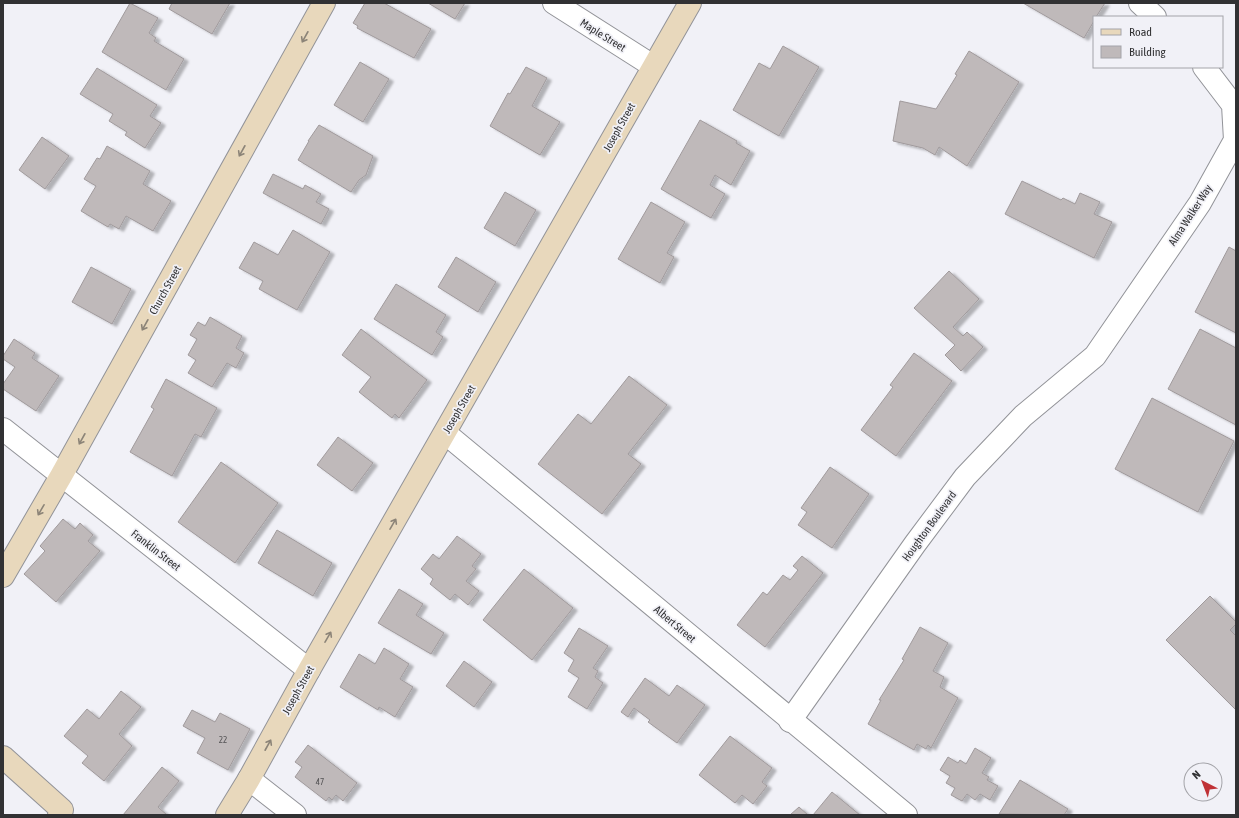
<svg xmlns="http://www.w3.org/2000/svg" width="1239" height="818" viewBox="0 0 1239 818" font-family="'Asap Condensed',sans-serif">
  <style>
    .building { fill: #bfb9ba; stroke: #a09a9c; filter: url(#shadow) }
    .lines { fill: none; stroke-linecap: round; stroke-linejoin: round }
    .street-casing { stroke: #929398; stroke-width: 24 }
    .secondary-casing { stroke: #929398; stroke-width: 24 }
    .street { stroke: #fff; stroke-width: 22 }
    .secondary { stroke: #e8d8bc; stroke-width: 22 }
    .oneway { stroke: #8c8478 }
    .labels { text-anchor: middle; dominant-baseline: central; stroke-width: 3.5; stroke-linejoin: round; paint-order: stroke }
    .number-label { font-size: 9px; fill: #545355 }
    .street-label { font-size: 11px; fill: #313133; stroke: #f1f1f7 }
  </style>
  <defs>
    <filter id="shadow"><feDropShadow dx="4.5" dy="2.5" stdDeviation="1" flood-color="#0004"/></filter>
  </defs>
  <rect width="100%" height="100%" fill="#f1f1f7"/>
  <!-- building -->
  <g class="building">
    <path d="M 130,3 L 158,18 L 149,33 L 156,38 L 154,41 L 184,59 L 166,90 L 102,52 Z"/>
    <path d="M 172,3 L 230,3 L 212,34 L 169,9 Z"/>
    <path d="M 365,3 L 384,3 L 431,29 L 414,58 L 357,28 L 358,26 L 353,23 Z"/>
    <path d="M 428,3 L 465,3 L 455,19 Z"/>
    <path d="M 1023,3 L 1105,3 L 1096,17 L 1094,17 L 1094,21 L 1084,38 Z"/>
    <path d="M 783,46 L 819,67 L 779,136 L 733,110 L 759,63 L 770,69 Z"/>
    <path d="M 969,51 L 1019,82 L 967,166 L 939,147 L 935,155 L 923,148 L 893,141 L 900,101 L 936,109 L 957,75 L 955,74 Z"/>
    <path d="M 360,62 L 389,79 L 363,122 L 334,105 Z"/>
    <path d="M 526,67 L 547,78 L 532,106 L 560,122 L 540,155 L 490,126 L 508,93 L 510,94 Z"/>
    <path d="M 97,68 L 157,105 L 150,116 L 161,123 L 145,148 L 125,135 L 127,132 L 109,121 L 113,114 L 80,94 Z"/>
    <path d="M 700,120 L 737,141 L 736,143 L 750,151 L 731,185 L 715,175 L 710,185 L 725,194 L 711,218 L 661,189 Z"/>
    <path d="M 319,125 L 373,156 L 366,175 L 359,180 L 351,192 L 298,160 L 309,141 L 308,141 Z"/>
    <path d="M 42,137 L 69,156 L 45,189 L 19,170 Z"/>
    <path d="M 107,146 L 150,171 L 143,184 L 171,201 L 153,231 L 126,216 L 119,229 L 110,224 L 108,227 L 81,211 L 96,186 L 84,179 L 97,158 L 100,159 Z"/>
    <path d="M 273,174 L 303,189 L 305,185 L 321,194 L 316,202 L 329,209 L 321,224 L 263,193 Z"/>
    <path d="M 1022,181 L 1061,200 L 1063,198 L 1075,204 L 1080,193 L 1100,202 L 1094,214 L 1112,222 L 1094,258 L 1005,214 Z"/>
    <path d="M 505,192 L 536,210 L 515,246 L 484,228 Z"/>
    <path d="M 651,202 L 685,222 L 667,253 L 674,257 L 660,283 L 618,259 Z"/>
    <path d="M 293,230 L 330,252 L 297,310 L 259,289 L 263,281 L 239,268 L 254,242 L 278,255 Z"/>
    <path d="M 1229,247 L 1236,251 L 1236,333 L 1195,312 Z"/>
    <path d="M 456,257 L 496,282 L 478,312 L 438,287 Z"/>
    <path d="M 91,267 L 131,289 L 112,324 L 72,302 Z"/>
    <path d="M 949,271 L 979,299 L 953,327 L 963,336 L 967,332 L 983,347 L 961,371 L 945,355 L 955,345 L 914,308 Z"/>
    <path d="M 396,284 L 446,315 L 436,332 L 443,337 L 432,355 L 374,319 Z"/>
    <path d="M 210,317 L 242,336 L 236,348 L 244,353 L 236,368 L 227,363 L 212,387 L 188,373 L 196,360 L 188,355 L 197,339 L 190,335 L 198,322 L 205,326 Z"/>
    <path d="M 361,329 L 427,380 L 399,418 L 395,414 L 392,418 L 359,392 L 371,377 L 342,355 Z"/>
    <path d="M 1200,329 L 1236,348 L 1236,425 L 1168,389 Z"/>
    <path d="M 14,339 L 35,353 L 32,358 L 59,376 L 36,411 L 3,389 L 3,384 L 15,367 L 3,359 L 3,356 Z"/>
    <path d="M 914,353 L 952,381 L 896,456 L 861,430 L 893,387 L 890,385 Z"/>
    <path d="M 629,376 L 667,405 L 628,454 L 641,464 L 602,514 L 538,464 L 578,414 L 591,424 Z"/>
    <path d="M 166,379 L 217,408 L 201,437 L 195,434 L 172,476 L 130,452 L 154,409 L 151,407 Z"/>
    <path d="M 1152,398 L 1234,441 L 1198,512 L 1115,469 Z"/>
    <path d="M 338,437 L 373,463 L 352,491 L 317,465 Z"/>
    <path d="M 221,462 L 278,503 L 235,563 L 178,522 Z"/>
    <path d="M 830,467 L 869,494 L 832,548 L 798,525 L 807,512 L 801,508 Z"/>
    <path d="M 63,519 L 75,529 L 80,523 L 93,535 L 88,541 L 100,551 L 56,602 L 24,574 L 45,551 L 40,546 Z"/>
    <path d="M 277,530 L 332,563 L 313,596 L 258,563 Z"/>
    <path d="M 457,536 L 481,554 L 472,566 L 476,569 L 466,581 L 479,591 L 468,605 L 455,594 L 450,600 L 430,584 L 433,579 L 421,569 L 433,554 L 439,559 Z"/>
    <path d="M 802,556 L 823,573 L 765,647 L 737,625 L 763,592 L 767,595 L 783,575 L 790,580 L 798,570 L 793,566 Z"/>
    <path d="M 524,569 L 573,608 L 532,660 L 483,620 Z"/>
    <path d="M 399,589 L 423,604 L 416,615 L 444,633 L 431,654 L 378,623 Z"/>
    <path d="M 1210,596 L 1236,622 L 1236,624 L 1230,630 L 1236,636 L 1236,710 L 1166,640 Z"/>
    <path d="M 920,627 L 948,643 L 933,671 L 944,677 L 940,687 L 958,698 L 931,748 L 928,745 L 926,749 L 917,744 L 914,750 L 868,724 L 881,700 L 879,700 L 904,660 L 902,659 Z"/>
    <path d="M 579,628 L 608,646 L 593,668 L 598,671 L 595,677 L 603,683 L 587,709 L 568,697 L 579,678 L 568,671 L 574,660 L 564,653 Z"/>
    <path d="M 384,648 L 409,664 L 400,679 L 413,687 L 395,717 L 379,707 L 378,710 L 340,687 L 359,654 L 375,664 Z"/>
    <path d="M 464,661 L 492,682 L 474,707 L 446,686 Z"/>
    <path d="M 645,678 L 669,696 L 677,685 L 705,705 L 677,743 L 648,722 L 650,720 L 634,708 L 628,717 L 621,712 Z"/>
    <path d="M 121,691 L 141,707 L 119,734 L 132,746 L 104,781 L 82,763 L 88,756 L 64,736 L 87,709 L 99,719 Z"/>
    <path d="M 192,710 L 215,722 L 220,713 L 250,729 L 228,770 L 197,753 L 205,738 L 183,726 Z"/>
    <path d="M 730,736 L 772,768 L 762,782 L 767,786 L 753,804 L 742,795 L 735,803 L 699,775 Z"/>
    <path d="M 308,745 L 357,783 L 343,801 L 336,795 L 332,800 L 329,797 L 326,801 L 295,777 L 302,767 L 295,762 Z"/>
    <path d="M 975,748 L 991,758 L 982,773 L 989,777 L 987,780 L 998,786 L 990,800 L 980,794 L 975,800 L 967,794 L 962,801 L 951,795 L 955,788 L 946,783 L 950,776 L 940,770 L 948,757 L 958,763 L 960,760 L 966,764 Z"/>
    <path d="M 162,767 L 179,781 L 158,807 L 167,815 L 123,815 Z"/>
    <path d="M 1020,780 L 1068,809 L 1064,815 L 999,814 Z"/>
    <path d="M 832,792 L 860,815 L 813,815 Z"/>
    <path d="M 799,807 L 808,815 L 790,815 Z"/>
  </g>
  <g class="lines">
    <!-- street casing -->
    <g class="street-casing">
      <g id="street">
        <path d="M 554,3 L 653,66"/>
        <path d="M 1140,3 L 1155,17"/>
        <path d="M 3,429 L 309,670"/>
        <path d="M 445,433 L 906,815"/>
        <path d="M 790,721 L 915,544 L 965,477 L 1023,416 L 1095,356 L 1200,203 L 1235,140 L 1233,105 L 1204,67"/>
        <path d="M 249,779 L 295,815"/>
      </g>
    </g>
    <!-- secondary casing -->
    <g class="secondary-casing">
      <g id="secondary">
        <path d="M 3,576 L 61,476 L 324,3"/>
        <path d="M 3,757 L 62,810 L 59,815"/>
        <path d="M 227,815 L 249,779 L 309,670 L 690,3"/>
      </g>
    </g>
    <!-- street -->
    <use href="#street" class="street"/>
    <!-- secondary -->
    <use href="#secondary" class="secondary"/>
  </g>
  <!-- one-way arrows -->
  <defs><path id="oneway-shaft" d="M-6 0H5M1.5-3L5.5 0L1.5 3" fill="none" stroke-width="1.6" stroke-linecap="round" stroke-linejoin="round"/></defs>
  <g class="oneway">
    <use href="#oneway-shaft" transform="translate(305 37) rotate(119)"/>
    <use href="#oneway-shaft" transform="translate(242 151) rotate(119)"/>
    <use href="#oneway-shaft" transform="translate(145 325) rotate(119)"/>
    <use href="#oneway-shaft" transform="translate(82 439) rotate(119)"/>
    <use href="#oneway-shaft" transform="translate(41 510) rotate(120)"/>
    <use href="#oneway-shaft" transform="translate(393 524) rotate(-60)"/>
    <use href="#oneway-shaft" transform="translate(328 637) rotate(-60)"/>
    <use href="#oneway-shaft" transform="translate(268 745) rotate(-61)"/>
  </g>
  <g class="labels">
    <!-- number labels -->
    <g class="number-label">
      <text x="223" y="740">22</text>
      <text x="320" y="782">47</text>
    </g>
    <!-- street labels -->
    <g class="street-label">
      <text transform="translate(603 35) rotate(32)">Maple Street</text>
      <text transform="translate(619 127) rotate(-61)">Joseph Street</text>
      <text transform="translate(1190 215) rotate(-57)">Alma Walker Way</text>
      <text transform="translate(165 290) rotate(-61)">Church Street</text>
      <text transform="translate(459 409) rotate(-60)">Joseph Street</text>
      <text transform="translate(929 526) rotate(-54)">Houghton Boulevard</text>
      <text transform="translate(156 550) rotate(38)">Franklin Street</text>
      <text transform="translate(675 624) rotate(40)">Albert Street</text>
      <text transform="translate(298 690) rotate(-61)">Joseph Street</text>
    </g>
  </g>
  <!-- border -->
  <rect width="1239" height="818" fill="none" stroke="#313133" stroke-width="8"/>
  <!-- legend -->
  <rect x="1093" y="16" width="130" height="52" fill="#f1f1f7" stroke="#a4a4a9"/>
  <rect x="1101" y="29" width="20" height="6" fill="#e8d8bc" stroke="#a4a4a9"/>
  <text x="1129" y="36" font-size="12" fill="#313133">Road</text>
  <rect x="1101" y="46" width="20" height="12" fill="#bfb9ba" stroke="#a4a4a9"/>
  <text x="1129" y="56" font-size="12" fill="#313133">Building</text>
  <!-- north arrow -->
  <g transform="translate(1203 782) rotate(318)"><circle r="19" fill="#f1f1f7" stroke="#a4a4a9"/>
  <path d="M0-3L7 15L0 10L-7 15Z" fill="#c03136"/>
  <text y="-6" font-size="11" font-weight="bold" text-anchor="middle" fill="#313133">N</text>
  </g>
</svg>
